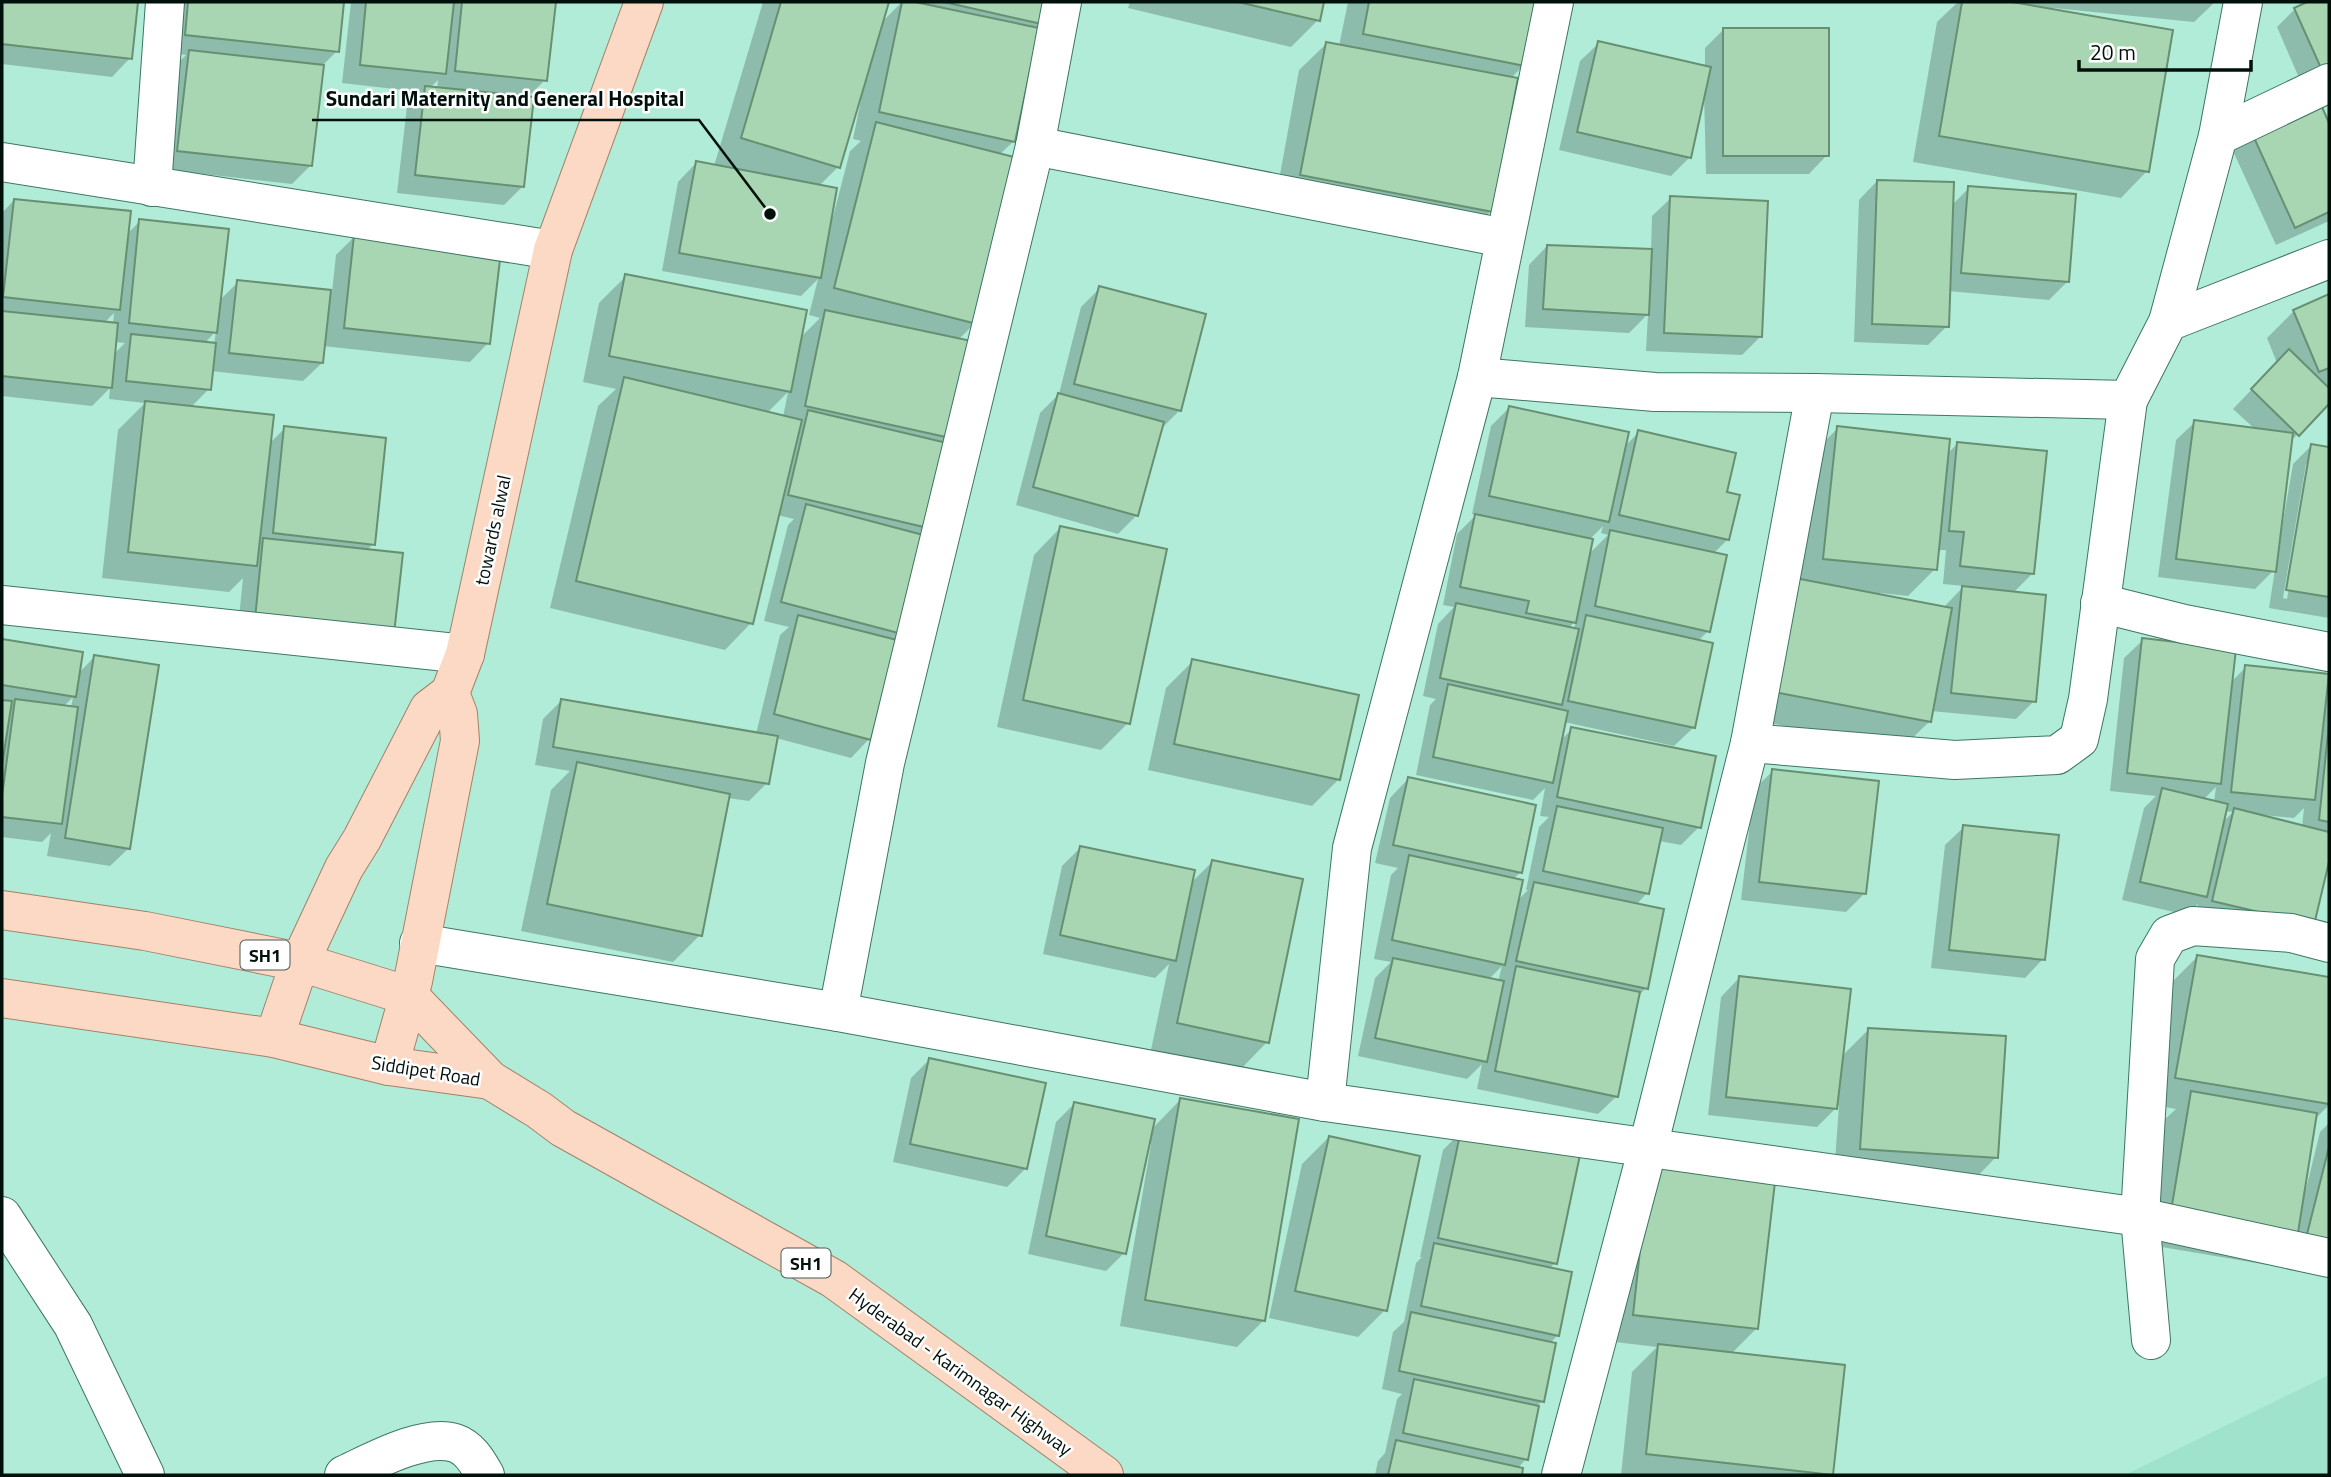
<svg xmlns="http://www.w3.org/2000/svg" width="2331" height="1477" viewBox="0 0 2331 1477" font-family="'Titillium Web',sans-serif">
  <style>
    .built { fill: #9fe3cc }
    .shadow { fill: #0003; fill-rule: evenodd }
    .building { fill: #a8d5b2; stroke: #669071; stroke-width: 2 }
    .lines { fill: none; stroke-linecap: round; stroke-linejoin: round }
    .minor-casing { stroke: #3d7664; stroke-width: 40 }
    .major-casing { stroke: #a28269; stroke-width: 40 }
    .minor { stroke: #fff; stroke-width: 38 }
    .major { stroke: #fcd9c4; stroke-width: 38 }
    .labels { text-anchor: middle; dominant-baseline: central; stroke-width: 5; stroke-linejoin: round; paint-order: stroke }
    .shield { fill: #fefefe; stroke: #4c5854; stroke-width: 2 }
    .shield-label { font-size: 18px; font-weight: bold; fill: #00110b }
    .street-label { font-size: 19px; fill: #00110b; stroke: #fefefe }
    .leader { fill: none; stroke: #00110b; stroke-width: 2.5 }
    .callout-dot { fill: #00110b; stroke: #fefefe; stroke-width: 2.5 }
    .callout-label { font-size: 21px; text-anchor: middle; font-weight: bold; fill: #00110b; stroke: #fefefe; stroke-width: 5; stroke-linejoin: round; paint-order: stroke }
  </style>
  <rect width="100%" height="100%" fill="#b1ecd8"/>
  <!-- built -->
  <path class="built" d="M 2329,1375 L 2329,1475 L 2125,1475 Z"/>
  <!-- shadow -->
  <g class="shadow">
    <path d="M 2,2 L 136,2 L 130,58 L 112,77 L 2,64 Z"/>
    <path d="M 172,2 L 342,2 L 337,51 L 322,66 L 311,165 L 292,184 L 160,169 L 171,70 L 186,55 L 167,53 Z"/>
    <path d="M 351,2 L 554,2 L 545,80 L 527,98 L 523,186 L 504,205 L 397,193 L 407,106 L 421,92 L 342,83 ZM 438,80 L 437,89 L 430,88 Z"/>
    <path d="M 763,2 L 882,2 L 887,3 L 881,23 L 902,2 L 1050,2 L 1036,33 L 1014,141 L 999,155 L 975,323 L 958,340 L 974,343 L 926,527 L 918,535 L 901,633 L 893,641 L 869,739 L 851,758 L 776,738 L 767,783 L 749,801 L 728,798 L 700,935 L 673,962 L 521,931 L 551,790 L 570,771 L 535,765 L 543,719 L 561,701 L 756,734 L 780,635 L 789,627 L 764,621 L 788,525 L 794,519 L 777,515 L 751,623 L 725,650 L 550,608 L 598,406 L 616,389 L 583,382 L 599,303 L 626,276 L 800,338 L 820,318 L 809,315 L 818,279 L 801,296 L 662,271 L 678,182 L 696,163 L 714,166 ZM 859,99 L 861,100 L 853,139 L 861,141 L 850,151 L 833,217 L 830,217 L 819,186 L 838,167 ZM 788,392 L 783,417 L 767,413 Z"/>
    <path d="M 1130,2 L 1322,2 L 1318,20 L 1291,47 L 1128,8 Z"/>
    <path d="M 1348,2 L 1536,2 L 1524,65 L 1510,79 L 1491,211 L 1464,238 L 1275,202 L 1299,70 L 1326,44 L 1339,46 Z"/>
    <path d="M 1958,2 L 2215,2 L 2194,22 L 2053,8 L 2053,11 L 2147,171 L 2121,198 L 1913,162 L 1937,22 Z"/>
    <path d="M 2312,2 L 2329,2 L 2329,84 L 2306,94 L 2277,27 L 2295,9 Z"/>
    <path d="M 1724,29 L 1827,155 L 1809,174 L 1706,174 L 1704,93 L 1690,157 L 1671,176 L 1559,150 L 1580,61 L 1599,43 L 1705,67 L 1705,48 Z"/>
    <path d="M 2318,102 L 2329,128 L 2329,221 L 2276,245 L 2233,151 L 2252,133 Z"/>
    <path d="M 1877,181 L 1951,206 L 1969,188 L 2068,281 L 2049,300 L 1948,291 L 1947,326 L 1928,345 L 1854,342 L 1859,200 Z"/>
    <path d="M 1671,198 L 1760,337 L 1742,355 L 1646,351 L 1648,314 L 1629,333 L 1525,327 L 1529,265 L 1547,246 L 1651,251 L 1652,216 Z"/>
    <path d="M 14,200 L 126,235 L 140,221 L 219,301 L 238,282 L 332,292 L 336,255 L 355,236 L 488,343 L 470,362 L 323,346 L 322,363 L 303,381 L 211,371 L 209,389 L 190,408 L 269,444 L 285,428 L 373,544 L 366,551 L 237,637 L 243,578 L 229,592 L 102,578 L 118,430 L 145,403 L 109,399 L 110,388 L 92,406 L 2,396 L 2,213 ZM 114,313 L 113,325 L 104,323 ZM 216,331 L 214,345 L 204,344 ZM 115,342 L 125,343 L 114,354 Z"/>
    <path d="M 1100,288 L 1180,410 L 1160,430 L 1137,515 L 1118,534 L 1016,505 L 1040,413 L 1059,394 L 1081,307 Z"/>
    <path d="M 2329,296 L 2329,401 L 2290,442 L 2279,527 L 2282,528 L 2293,464 L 2312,445 L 2329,449 L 2329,618 L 2269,608 L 2275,569 L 2255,589 L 2158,577 L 2176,440 L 2195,422 L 2256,430 L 2233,409 L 2277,363 L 2267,338 L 2294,311 ZM 2306,464 L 2310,464 L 2287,599 L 2283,598 Z"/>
    <path d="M 1509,408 L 1624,447 L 1639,432 L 1725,493 L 1728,539 L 1713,554 L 1708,631 L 1698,641 L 1711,644 L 1693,728 L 1674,746 L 1564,722 L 1560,741 L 1572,729 L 1699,827 L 1681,845 L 1659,841 L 1647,893 L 1636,905 L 1646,988 L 1637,997 L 1617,1096 L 1598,1114 L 1477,1089 L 1482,1064 L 1467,1079 L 1358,1056 L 1375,978 L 1391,962 L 1374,959 L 1391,875 L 1398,868 L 1375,863 L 1390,798 L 1408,779 L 1521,872 L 1513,879 L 1517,901 L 1528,890 L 1526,890 L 1539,827 L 1549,817 L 1540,816 L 1545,788 L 1533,800 L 1416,775 L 1430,705 L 1436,699 L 1423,696 L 1438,624 L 1454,607 L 1443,605 L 1457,534 L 1476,515 L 1472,514 L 1491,426 ZM 1603,526 L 1601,533 L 1608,535 L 1589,554 L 1589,540 ZM 1578,618 L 1573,630 L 1568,629 ZM 1502,966 L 1498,982 L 1488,980 Z"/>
    <path d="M 1838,428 L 1947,454 L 1958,443 L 2033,573 L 2013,593 L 2034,701 L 2016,719 L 1931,711 L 1929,722 L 1902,748 L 1748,719 L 1811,455 ZM 1937,550 L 1946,550 L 1943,584 L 1964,586 L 1944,607 L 1880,596 L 1880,593 L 1908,596 L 1935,569 Z"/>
    <path d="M 1060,528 L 1128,723 L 1101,750 L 997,727 L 1034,555 Z"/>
    <path d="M 2143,640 L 2231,682 L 2246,667 L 2325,689 L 2329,685 L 2329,855 L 2312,924 L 2195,919 L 2198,904 L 2187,915 L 2122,900 L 2144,808 L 2156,796 L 2110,791 L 2124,658 ZM 2216,787 L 2214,802 L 2203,800 ZM 2304,808 L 2302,827 L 2262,817 L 2263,815 L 2294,818 ZM 2225,811 L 2233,812 L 2222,823 Z"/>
    <path d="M 2,641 L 81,653 L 78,674 L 94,657 L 129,848 L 110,866 L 47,856 L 51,833 L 42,842 L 2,837 ZM 73,697 L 71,708 L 63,707 Z"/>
    <path d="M 1193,661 L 1339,779 L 1312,806 L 1148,770 L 1166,688 Z"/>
    <path d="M 1773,771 L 1865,893 L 1846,912 L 1741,900 L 1754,789 Z"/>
    <path d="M 1964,827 L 2043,959 L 2025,978 L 1931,968 L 1945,845 Z"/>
    <path d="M 1080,848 L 1190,884 L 1212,862 L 1267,1042 L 1241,1069 L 1151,1050 L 1169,964 L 1155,978 L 1043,954 L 1062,866 Z"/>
    <path d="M 2197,957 L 2329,979 L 2329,1105 L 2314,1120 L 2303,1188 L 2306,1189 L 2320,1132 L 2329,1123 L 2329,1271 L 2293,1240 L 2268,1265 L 2144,1244 L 2164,1120 L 2176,1109 L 2149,1104 L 2171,983 Z"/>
    <path d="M 1739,978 L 1841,1057 L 1868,1030 L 1996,1157 L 1970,1184 L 1834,1175 L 1839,1105 L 1817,1127 L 1708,1115 L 1721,997 Z"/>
    <path d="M 929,1060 L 1026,1168 L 1007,1187 L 893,1162 L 911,1078 Z"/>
    <path d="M 1180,1100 L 1264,1320 L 1237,1347 L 1120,1326 L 1151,1144 L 1148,1143 L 1124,1253 L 1106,1271 L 1028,1254 L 1056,1122 L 1074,1104 L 1151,1130 Z"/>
    <path d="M 1462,1131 L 1555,1263 L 1549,1269 L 1557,1336 L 1550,1343 L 1542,1401 L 1537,1406 L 1526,1459 L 1517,1469 L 1521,1470 L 1520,1475 L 1375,1475 L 1378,1461 L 1385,1453 L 1397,1399 L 1402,1394 L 1382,1389 L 1393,1332 L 1404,1322 L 1416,1263 L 1422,1257 L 1420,1257 L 1443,1150 Z"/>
    <path d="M 1329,1137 L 1385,1310 L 1358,1337 L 1269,1318 L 1302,1164 Z"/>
    <path d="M 1623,1196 L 1756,1329 L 1731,1354 L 1831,1475 L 1621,1475 L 1632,1372 L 1657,1347 L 1607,1341 Z"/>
  </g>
  <!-- building -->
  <g class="building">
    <path d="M 2,2 L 138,2 L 132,59 L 2,44 Z"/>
    <path d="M 188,2 L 344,2 L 339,52 L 185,35 Z"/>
    <path d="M 366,2 L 454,2 L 446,74 L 360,65 Z"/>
    <path d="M 462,2 L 556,2 L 547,81 L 455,71 Z"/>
    <path d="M 781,2 L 889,2 L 840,168 L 741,138 Z"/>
    <path d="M 902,2 L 915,2 L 1039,28 L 1015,142 L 879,112 Z"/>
    <path d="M 944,2 L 1051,2 L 1046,25 Z"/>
    <path d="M 1238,2 L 1324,2 L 1320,21 Z"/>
    <path d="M 1369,2 L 1538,2 L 1525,66 L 1363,34 Z"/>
    <path d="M 1962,2 L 2012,2 L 2173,30 L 2149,172 L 1939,136 Z"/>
    <path d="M 2307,2 L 2329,2 L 2329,75 L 2325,77 L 2294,8 Z"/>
    <rect x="1723" y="28" width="106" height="128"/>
    <path d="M 1598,41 L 1711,67 L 1691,158 L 1577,132 Z"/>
    <path d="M 1326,42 L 1518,78 L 1493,212 L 1300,175 Z"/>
    <path d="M 189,50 L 324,65 L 312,166 L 177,151 Z"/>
    <path d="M 425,86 L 534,97 L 524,187 L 415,175 Z"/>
    <path d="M 2319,100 L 2329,123 L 2329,212 L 2295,228 L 2251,131 Z"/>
    <path d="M 876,122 L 1018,158 L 977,324 L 834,288 Z"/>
    <path d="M 696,161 L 837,188 L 821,278 L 679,253 Z"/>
    <path d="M 1877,180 L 1954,182 L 1949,327 L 1872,324 Z"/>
    <path d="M 1968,186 L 2076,194 L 2069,282 L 1961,273 Z"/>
    <path d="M 1670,196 L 1768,201 L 1762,337 L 1664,333 Z"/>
    <path d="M 14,199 L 131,211 L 120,310 L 3,297 Z"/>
    <path d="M 139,219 L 229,229 L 217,333 L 129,323 Z"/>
    <path d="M 354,235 L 501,251 L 490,344 L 344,328 Z"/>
    <path d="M 1547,245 L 1652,249 L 1649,315 L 1543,309 Z"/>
    <path d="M 625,274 L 807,310 L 791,392 L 609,356 Z"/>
    <path d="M 237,280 L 331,290 L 323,363 L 229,353 Z"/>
    <path d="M 1099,286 L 1206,314 L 1181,411 L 1074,384 Z"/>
    <path d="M 2329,294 L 2329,368 L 2319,372 L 2293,310 Z"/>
    <path d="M 825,310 L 976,342 L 955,439 L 805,406 Z"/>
    <path d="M 2,311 L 118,323 L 112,388 L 2,376 Z"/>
    <path d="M 131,334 L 216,343 L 211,390 L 126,381 Z"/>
    <path d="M 2289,349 L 2329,388 L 2329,404 L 2299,436 L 2251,389 Z"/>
    <path d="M 624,377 L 802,420 L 753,624 L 576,581 Z"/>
    <path d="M 1058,393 L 1164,422 L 1138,516 L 1033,487 Z"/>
    <path d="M 145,401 L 274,415 L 257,566 L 128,552 Z"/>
    <path d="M 1509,406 L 1629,432 L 1609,522 L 1489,496 Z"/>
    <path d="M 808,410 L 947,443 L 928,528 L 788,495 Z"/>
    <path d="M 2194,420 L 2293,433 L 2276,572 L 2176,559 Z"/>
    <path d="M 284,426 L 386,438 L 375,545 L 273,533 Z"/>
    <path d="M 1837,426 L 1950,439 L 1937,570 L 1823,559 Z"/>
    <path d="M 1638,430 L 1736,453 L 1727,492 L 1740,495 L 1729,540 L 1619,515 Z"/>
    <path d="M 1957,442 L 2047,451 L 2034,574 L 1960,566 L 1964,532 L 1949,531 Z"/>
    <path d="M 2311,444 L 2329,447 L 2329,597 L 2286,590 Z"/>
    <path d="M 806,504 L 927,536 L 902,634 L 781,602 Z"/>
    <path d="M 1475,514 L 1593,539 L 1576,623 L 1526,613 L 1529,601 L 1460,587 Z"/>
    <path d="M 1060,526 L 1167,549 L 1130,724 L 1023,700 Z"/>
    <path d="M 1610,530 L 1727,555 L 1710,632 L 1595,606 Z"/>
    <path d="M 263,538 L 403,553 L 394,634 L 255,619 Z"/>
    <path d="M 1795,578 L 1952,608 L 1931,722 L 1774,692 Z"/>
    <path d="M 1962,586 L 2046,595 L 2036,702 L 1951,693 Z"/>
    <path d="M 1456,603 L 1579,629 L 1562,705 L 1440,678 Z"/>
    <path d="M 798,615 L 897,640 L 871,740 L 774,714 Z"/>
    <path d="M 1586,615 L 1713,643 L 1695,728 L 1568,701 Z"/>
    <path d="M 2142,638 L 2236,649 L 2221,784 L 2127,773 Z"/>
    <path d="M 2,639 L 83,652 L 76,697 L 2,685 Z"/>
    <path d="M 94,655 L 159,665 L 130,849 L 65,838 Z"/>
    <path d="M 1192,659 L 1359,695 L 1340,780 L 1174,744 Z"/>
    <path d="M 2245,665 L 2329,674 L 2315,800 L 2231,792 Z"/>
    <path d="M 1448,684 L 1568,711 L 1553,783 L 1433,757 Z"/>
    <path d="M 15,699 L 78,707 L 62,824 L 2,817 L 2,796 Z"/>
    <path d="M 561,699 L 778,736 L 769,784 L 553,747 Z"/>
    <path d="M 2,700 L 12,701 L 2,765 Z"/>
    <path d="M 2329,724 L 2329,822 L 2319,820 Z"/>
    <path d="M 1571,727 L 1716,756 L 1701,828 L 1557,797 Z"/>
    <path d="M 577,762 L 730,794 L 702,936 L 547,904 Z"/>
    <path d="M 1772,769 L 1879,781 L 1866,894 L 1759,882 Z"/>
    <path d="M 1408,777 L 1536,805 L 1522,873 L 1393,845 Z"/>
    <path d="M 2162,788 L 2228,804 L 2207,897 L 2140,882 Z"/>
    <path d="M 1557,806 L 1663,828 L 1649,894 L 1543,871 Z"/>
    <path d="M 2234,808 L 2329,832 L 2329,862 L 2314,925 L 2212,901 Z"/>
    <path d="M 1963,825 L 2059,835 L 2045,960 L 1949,950 Z"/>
    <path d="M 1080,846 L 1195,870 L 1176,961 L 1060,935 Z"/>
    <path d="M 1409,855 L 1523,880 L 1505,965 L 1392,940 Z"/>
    <path d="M 1212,860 L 1303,879 L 1269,1043 L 1177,1023 Z"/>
    <path d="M 1534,882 L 1664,909 L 1648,989 L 1516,961 Z"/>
    <path d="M 2197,955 L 2329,977 L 2329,1104 L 2175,1078 Z"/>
    <path d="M 1393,958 L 1504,981 L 1487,1062 L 1375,1038 Z"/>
    <path d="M 1516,966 L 1640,992 L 1618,1097 L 1495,1071 Z"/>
    <path d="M 1739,976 L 1851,989 L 1837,1109 L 1726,1097 Z"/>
    <path d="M 1868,1028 L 2006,1036 L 1998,1158 L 1860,1149 Z"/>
    <path d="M 929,1058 L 1046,1083 L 1027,1169 L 910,1144 Z"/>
    <path d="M 2191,1091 L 2317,1113 L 2297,1239 L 2170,1217 Z"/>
    <path d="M 1180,1098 L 1299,1119 L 1265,1321 L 1145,1300 Z"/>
    <path d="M 1074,1102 L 1155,1119 L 1126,1254 L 1046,1236 Z"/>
    <path d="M 1461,1130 L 1580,1155 L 1557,1264 L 1438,1238 Z"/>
    <path d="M 1329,1136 L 1420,1156 L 1387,1311 L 1295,1291 Z"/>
    <path d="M 2329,1147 L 2329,1249 L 2305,1242 Z"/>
    <path d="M 1649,1167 L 1775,1182 L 1758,1329 L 1633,1315 Z"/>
    <path d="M 1434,1243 L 1572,1272 L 1559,1336 L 1421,1306 Z"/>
    <path d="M 1411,1312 L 1556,1343 L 1544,1402 L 1399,1371 Z"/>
    <path d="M 1658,1344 L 1845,1365 L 1833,1475 L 1646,1454 Z"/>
    <path d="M 1414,1379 L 1539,1406 L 1528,1460 L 1403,1433 Z"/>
    <path d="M 1396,1440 L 1523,1468 L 1522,1475 L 1388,1475 Z"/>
  </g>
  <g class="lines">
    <!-- minor casing -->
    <g class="minor-casing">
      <g id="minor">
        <path d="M 2218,136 L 2329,83"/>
        <path d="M 1035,146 L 1504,238"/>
        <path d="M 2,162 L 553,250"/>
        <path d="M 152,187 L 165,2"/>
        <path d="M 2168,322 L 2218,136 L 2243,2"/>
        <path d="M 1477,377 L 1655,392 L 1815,393 L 2128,400 L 2168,322 L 2329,259"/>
        <path d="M 2100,603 L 2184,624 L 2329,652"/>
        <path d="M 2,605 L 465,654"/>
        <path d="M 1750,743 L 1955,760 L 2057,755 L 2079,739 L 2088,699 L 2128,400"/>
        <path d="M 419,943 L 838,1012 L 1325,1102 L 2140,1217 L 2329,1258"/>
        <path d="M 838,1012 L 885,763 L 1035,146 L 1062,2"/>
        <path d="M 1325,1102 L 1352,848 L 1477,377 L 1554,2"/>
        <path d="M 2,1216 L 73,1325 L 145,1475"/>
        <path d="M 2151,1340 L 2140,1217 L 2155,959 L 2169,935 L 2193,926 L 2291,933 L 2329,943"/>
        <path d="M 344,1475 C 372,1462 424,1433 455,1443 C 470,1448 478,1463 485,1475"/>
        <path d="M 1561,1475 L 1648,1147 L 1750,743 L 1815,393"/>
      </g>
    </g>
    <!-- major casing -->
    <g class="major-casing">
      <g id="major">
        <path d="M 2,910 L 145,931 L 300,962 L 409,996 L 490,1080 L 539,1110 L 563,1128 L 834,1279 L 1104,1475"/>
        <path d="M 2,998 L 274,1038 L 389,1066 L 490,1080"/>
        <path d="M 274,1038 L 300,962 L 344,868 L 362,839 L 429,709 L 450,693"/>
        <path d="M 389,1066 L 413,981 L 460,741 L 458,714 L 450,693 L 465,654 L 553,250 L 644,2"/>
      </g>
    </g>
    <!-- minor -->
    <use href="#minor" class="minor"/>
    <!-- major -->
    <use href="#major" class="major"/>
  </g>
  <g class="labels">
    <!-- shield labels -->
    <g class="shield">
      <rect x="240.5" y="940.5" width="49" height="29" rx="5"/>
      <rect x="781.5" y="1248.5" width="49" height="29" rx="5"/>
    </g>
    <g class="shield-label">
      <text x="265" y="955">SH1</text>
      <text x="806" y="1263">SH1</text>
    </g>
    <!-- street labels -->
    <g class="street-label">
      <text transform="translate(492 530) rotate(-78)">towards alwal</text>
      <text transform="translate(426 1070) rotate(9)">Siddipet Road</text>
      <text transform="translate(961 1371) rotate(36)">Hyderabad - Karimnagar Highway</text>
    </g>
  </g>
  <!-- callouts -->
  <path class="leader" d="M770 214L699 120H312"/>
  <circle class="callout-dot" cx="770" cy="214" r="7"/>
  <g class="callout-label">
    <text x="505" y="106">Sundari Maternity and General Hospital</text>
  </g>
  <!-- border -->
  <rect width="2331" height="1477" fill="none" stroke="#00110b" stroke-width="7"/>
  <!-- scale -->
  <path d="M2079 60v10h172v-10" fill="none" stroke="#00110b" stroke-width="3.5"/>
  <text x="2090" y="60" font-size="21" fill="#00110b" stroke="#fefefe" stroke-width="5" paint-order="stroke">20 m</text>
</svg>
